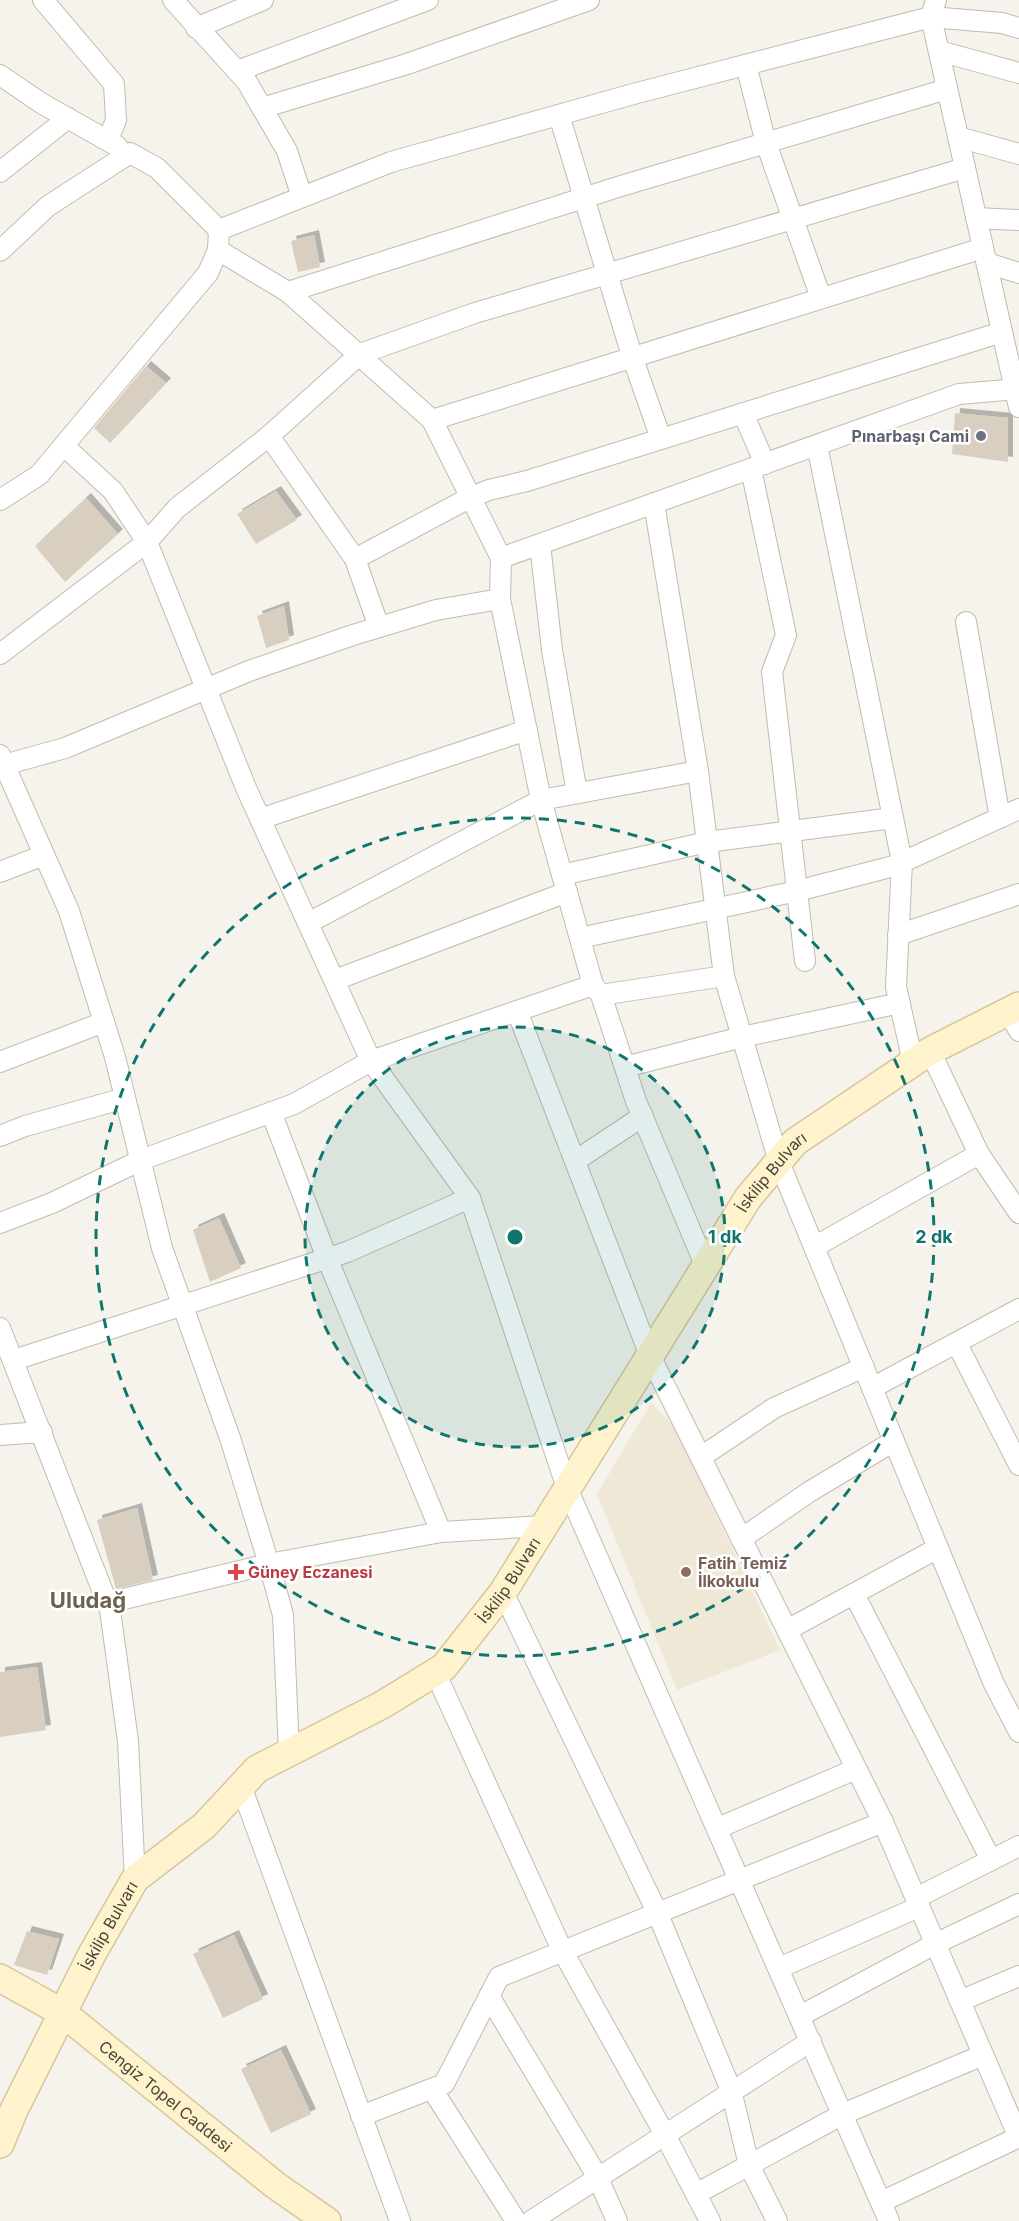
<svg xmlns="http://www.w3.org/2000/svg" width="1019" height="2221" viewBox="0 0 1019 2221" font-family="Inter,sans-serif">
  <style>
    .education { fill: #efe8d6 }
    .building { fill: #d8cfc1; filter: url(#shadow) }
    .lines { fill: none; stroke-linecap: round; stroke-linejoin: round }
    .street-casing { stroke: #c2bbae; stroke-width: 22 }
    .secondary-casing { stroke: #d6c79b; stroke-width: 30 }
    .street { stroke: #fff; stroke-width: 20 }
    .secondary { stroke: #fff3cd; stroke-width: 27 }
    .ring { fill: none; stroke: #0f766e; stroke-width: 3; stroke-dasharray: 10 8 }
    .worship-dot { fill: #6b7280; stroke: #fff; stroke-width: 2 }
    .health-dot { fill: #e0444e; stroke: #fff; stroke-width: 2 }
    .education-dot { fill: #8d6e63; stroke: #fff; stroke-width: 2 }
    .labels { text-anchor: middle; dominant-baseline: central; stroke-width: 5; stroke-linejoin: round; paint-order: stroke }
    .worship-label { font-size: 16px; font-weight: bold; fill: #5b616d; stroke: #fff; text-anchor: end }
    .street-label { font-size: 16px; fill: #4b4439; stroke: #fff }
    .education-label { font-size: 16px; font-weight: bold; fill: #785e54; stroke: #fff; text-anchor: start }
    .health-label { font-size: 16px; font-weight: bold; fill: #be3a42; stroke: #fff; text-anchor: start }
    .district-label { font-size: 22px; font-weight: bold; fill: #6e6250; stroke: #fff }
    .centre { fill: #0f766e; stroke: #fff; stroke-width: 3 }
    .ring-label { font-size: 18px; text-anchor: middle; font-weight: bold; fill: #0f766e; stroke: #fff; stroke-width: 5; stroke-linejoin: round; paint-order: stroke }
  </style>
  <defs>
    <filter id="shadow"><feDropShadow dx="5" dy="-5" stdDeviation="0" flood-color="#0004"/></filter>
  </defs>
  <rect width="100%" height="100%" fill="#f6f3ec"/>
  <!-- education -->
  <path class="education" d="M 651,1403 L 675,1427 L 780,1650 L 677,1690 L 597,1494 Z"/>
  <!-- building -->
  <g class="building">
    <path d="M 314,235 L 320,267 L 298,272 L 291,241 Z"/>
    <path d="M 146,366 L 166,383 L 110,443 L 94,428 Z"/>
    <path d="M 955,413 L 1008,418 L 1008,462 L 952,454 Z"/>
    <path d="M 276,491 L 297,520 L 256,544 L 237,514 Z"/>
    <path d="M 86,498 L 118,534 L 65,582 L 35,546 Z"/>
    <path d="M 284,606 L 289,640 L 266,648 L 257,616 Z"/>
    <path d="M 219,1218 L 241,1268 L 210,1282 L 193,1230 Z"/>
    <path d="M 137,1508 L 153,1580 L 116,1589 L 97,1520 Z"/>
    <path d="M 37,1667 L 46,1730 L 0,1737 L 0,1672 Z"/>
    <path d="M 27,1931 L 59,1939 L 47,1975 L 14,1965 Z"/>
    <path d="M 234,1935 L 263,1999 L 223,2018 L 193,1954 Z"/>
    <path d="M 281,2050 L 311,2114 L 271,2133 L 241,2069 Z"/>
  </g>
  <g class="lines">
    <!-- street casing -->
    <g class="street-casing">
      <g id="street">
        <path d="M 43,0 L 114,84 L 116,120 L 108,140"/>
        <path d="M 173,0 L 247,82 L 287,151 L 302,197"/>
        <path d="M 936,0 L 931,17 L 1019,407"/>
        <path d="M 196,28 L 263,0"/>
        <path d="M 939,51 L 1019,73"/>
        <path d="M 746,65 L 766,143 L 821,298"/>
        <path d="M 237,71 L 428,0"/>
        <path d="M 0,75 L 41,103 L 117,146"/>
        <path d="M 262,108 L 407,64 L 589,0"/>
        <path d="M 559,115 L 632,356 L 661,439"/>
        <path d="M 958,137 L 1019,154"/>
        <path d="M 0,172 L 68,118"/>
        <path d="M 976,218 L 1019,220"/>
        <path d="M 218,250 L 288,292 L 432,420 L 501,558"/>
        <path d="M 0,251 L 48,206 L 130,153 L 157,168 L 219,230"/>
        <path d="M 987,263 L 1019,273"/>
        <path d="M 288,292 L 621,186 L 947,89"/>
        <path d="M 743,413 L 765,464"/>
        <path d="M 432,420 L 983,248"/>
        <path d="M 269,436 L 355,559 L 379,627"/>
        <path d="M 817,445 L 902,862 L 896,987 L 913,1062"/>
        <path d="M 751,469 L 786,635 L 772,672 L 805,961"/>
        <path d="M 0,500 L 39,475 L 208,273 L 218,250 L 219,230 L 391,162 L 637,93 L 931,17 L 1002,23 L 1019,28"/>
        <path d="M 540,544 L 552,650 L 577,793"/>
        <path d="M 355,559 L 469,498 L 489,490 L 527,481 L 1002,332"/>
        <path d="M 966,622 L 1000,818"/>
        <path d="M 0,654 L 147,542 L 177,508 L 269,436 L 360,354 L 475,313 L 965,168"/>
        <path d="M 0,755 L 69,911 L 115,1057 L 162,1248 L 230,1438 L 269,1564 L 283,1615 L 289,1752"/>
        <path d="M 4,765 L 65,748 L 249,671 L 353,635 L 436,610 L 500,599 L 501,558 L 959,394 L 1019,389"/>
        <path d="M 698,771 L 724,976 L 779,1162 L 994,1684 L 1019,1732"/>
        <path d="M 260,819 L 527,730"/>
        <path d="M 0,872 L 44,855"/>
        <path d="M 562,875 L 707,842 L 893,818"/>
        <path d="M 308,923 L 541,800 L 500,599"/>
        <path d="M 898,935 L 1019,894"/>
        <path d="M 580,938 L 797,891 L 894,866 L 1019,809"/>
        <path d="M 335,980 L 567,892"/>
        <path d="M 593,985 L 601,995 L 636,1101 L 706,1267"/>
        <path d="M 601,995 L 724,976"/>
        <path d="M 517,1011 L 650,1356 L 883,1822 L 1019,2138"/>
        <path d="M 1008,1011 L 1019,1031"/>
        <path d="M 930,1051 L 979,1154 L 1019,1213"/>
        <path d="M 0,1062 L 104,1022"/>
        <path d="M 625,1067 L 742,1037 L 900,1003"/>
        <path d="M 271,1112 L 327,1258 L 441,1532"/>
        <path d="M 0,1136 L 25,1126 L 125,1098"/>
        <path d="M 575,1161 L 643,1116"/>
        <path d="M 470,1198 L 567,1488 L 889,2221"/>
        <path d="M 0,1223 L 52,1203 L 141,1160 L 294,1104 L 371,1061 L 593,985 L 541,800 L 698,771 L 654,503"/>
        <path d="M 814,1247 L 979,1154"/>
        <path d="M 0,1328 L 110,1610 L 128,1741 L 135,1879"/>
        <path d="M 957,1344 L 1019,1465"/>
        <path d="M 14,1360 L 347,1252 L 470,1198 L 371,1061 L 246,788 L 147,542 L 113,491 L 64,446"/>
        <path d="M 872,1388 L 1019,1309"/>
        <path d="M 0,1435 L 42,1432"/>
        <path d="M 701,1457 L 774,1408 L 864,1367"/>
        <path d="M 741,1539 L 809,1492 L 894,1441"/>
        <path d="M 503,1592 L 657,1912 L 731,2090 L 749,2165 L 777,2221"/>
        <path d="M 854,1594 L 991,1860"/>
        <path d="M 107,1603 L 269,1564 L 441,1532 L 544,1526"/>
        <path d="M 787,1630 L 938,1548"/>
        <path d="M 435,1672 L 562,1950 L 664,2133 L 710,2221"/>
        <path d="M 241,1786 L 400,2221"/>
        <path d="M 718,1828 L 856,1769"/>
        <path d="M 916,1898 L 1019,1846"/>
        <path d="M 779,1968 L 919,1907"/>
        <path d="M 489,1996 L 597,2176 L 617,2221"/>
        <path d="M 960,2001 L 1019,1976"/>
        <path d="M 800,2016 L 935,1944 L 1019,1904"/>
        <path d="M 432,2089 L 516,2221"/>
        <path d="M 361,2116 L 444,2084 L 499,1977 L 883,1822"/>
        <path d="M 696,2194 L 843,2114 L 983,2055"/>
        <path d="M 881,2202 L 1019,2137"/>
        <path d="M 531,2221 L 811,2041"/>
      </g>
    </g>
    <!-- secondary casing -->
    <g class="secondary-casing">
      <g id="secondary">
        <path id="s1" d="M 0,1978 L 63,2013 L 275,2185 L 327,2221"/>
        <path id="s2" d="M 0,2144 L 14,2110 L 92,1954 L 135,1879 L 204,1826 L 257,1769 L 382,1705 L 444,1667 L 503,1592 L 748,1198 L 795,1142 L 930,1051 L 1019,1006"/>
      </g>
    </g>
    <!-- street -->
    <use href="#street" class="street"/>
    <!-- secondary -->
    <use href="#secondary" class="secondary"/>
  </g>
  <!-- distance rings -->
  <circle cx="515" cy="1237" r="210" fill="#0f766e" fill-opacity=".12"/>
  <g class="ring">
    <circle cx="515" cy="1237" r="210"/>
    <circle cx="515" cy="1237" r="419"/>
  </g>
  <!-- markers -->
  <circle class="worship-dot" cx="981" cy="436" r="6"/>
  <path class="health-dot" d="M233 1563h6v6h6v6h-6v6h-6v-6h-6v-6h6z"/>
  <circle class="education-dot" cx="686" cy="1572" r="6"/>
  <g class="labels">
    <!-- worship labels -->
    <g class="worship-label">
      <text x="969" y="436">Pınarbaşı Cami</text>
    </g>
    <!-- street labels -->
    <g class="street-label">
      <text stroke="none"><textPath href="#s2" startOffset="1270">İskilip Bulvarı</textPath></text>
      <text stroke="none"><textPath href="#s2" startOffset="784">İskilip Bulvarı</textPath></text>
      <text stroke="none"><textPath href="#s2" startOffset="244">İskilip Bulvarı</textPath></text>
      <text stroke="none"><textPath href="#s1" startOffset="204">Cengiz Topel Caddesi</textPath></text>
    </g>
    <!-- education labels -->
    <g class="education-label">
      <text x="698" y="1563">Fatih Temiz<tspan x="698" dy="18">İlkokulu</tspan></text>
    </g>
    <!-- health labels -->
    <g class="health-label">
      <text x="248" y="1572">Güney Eczanesi</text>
    </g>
    <!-- district labels -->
    <g class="district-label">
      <text x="88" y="1600">Uludağ</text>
    </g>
  </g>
  <circle cx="515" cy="1237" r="9" class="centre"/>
  <g class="ring-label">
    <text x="725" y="1243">1 dk</text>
    <text x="934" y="1243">2 dk</text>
  </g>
</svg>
